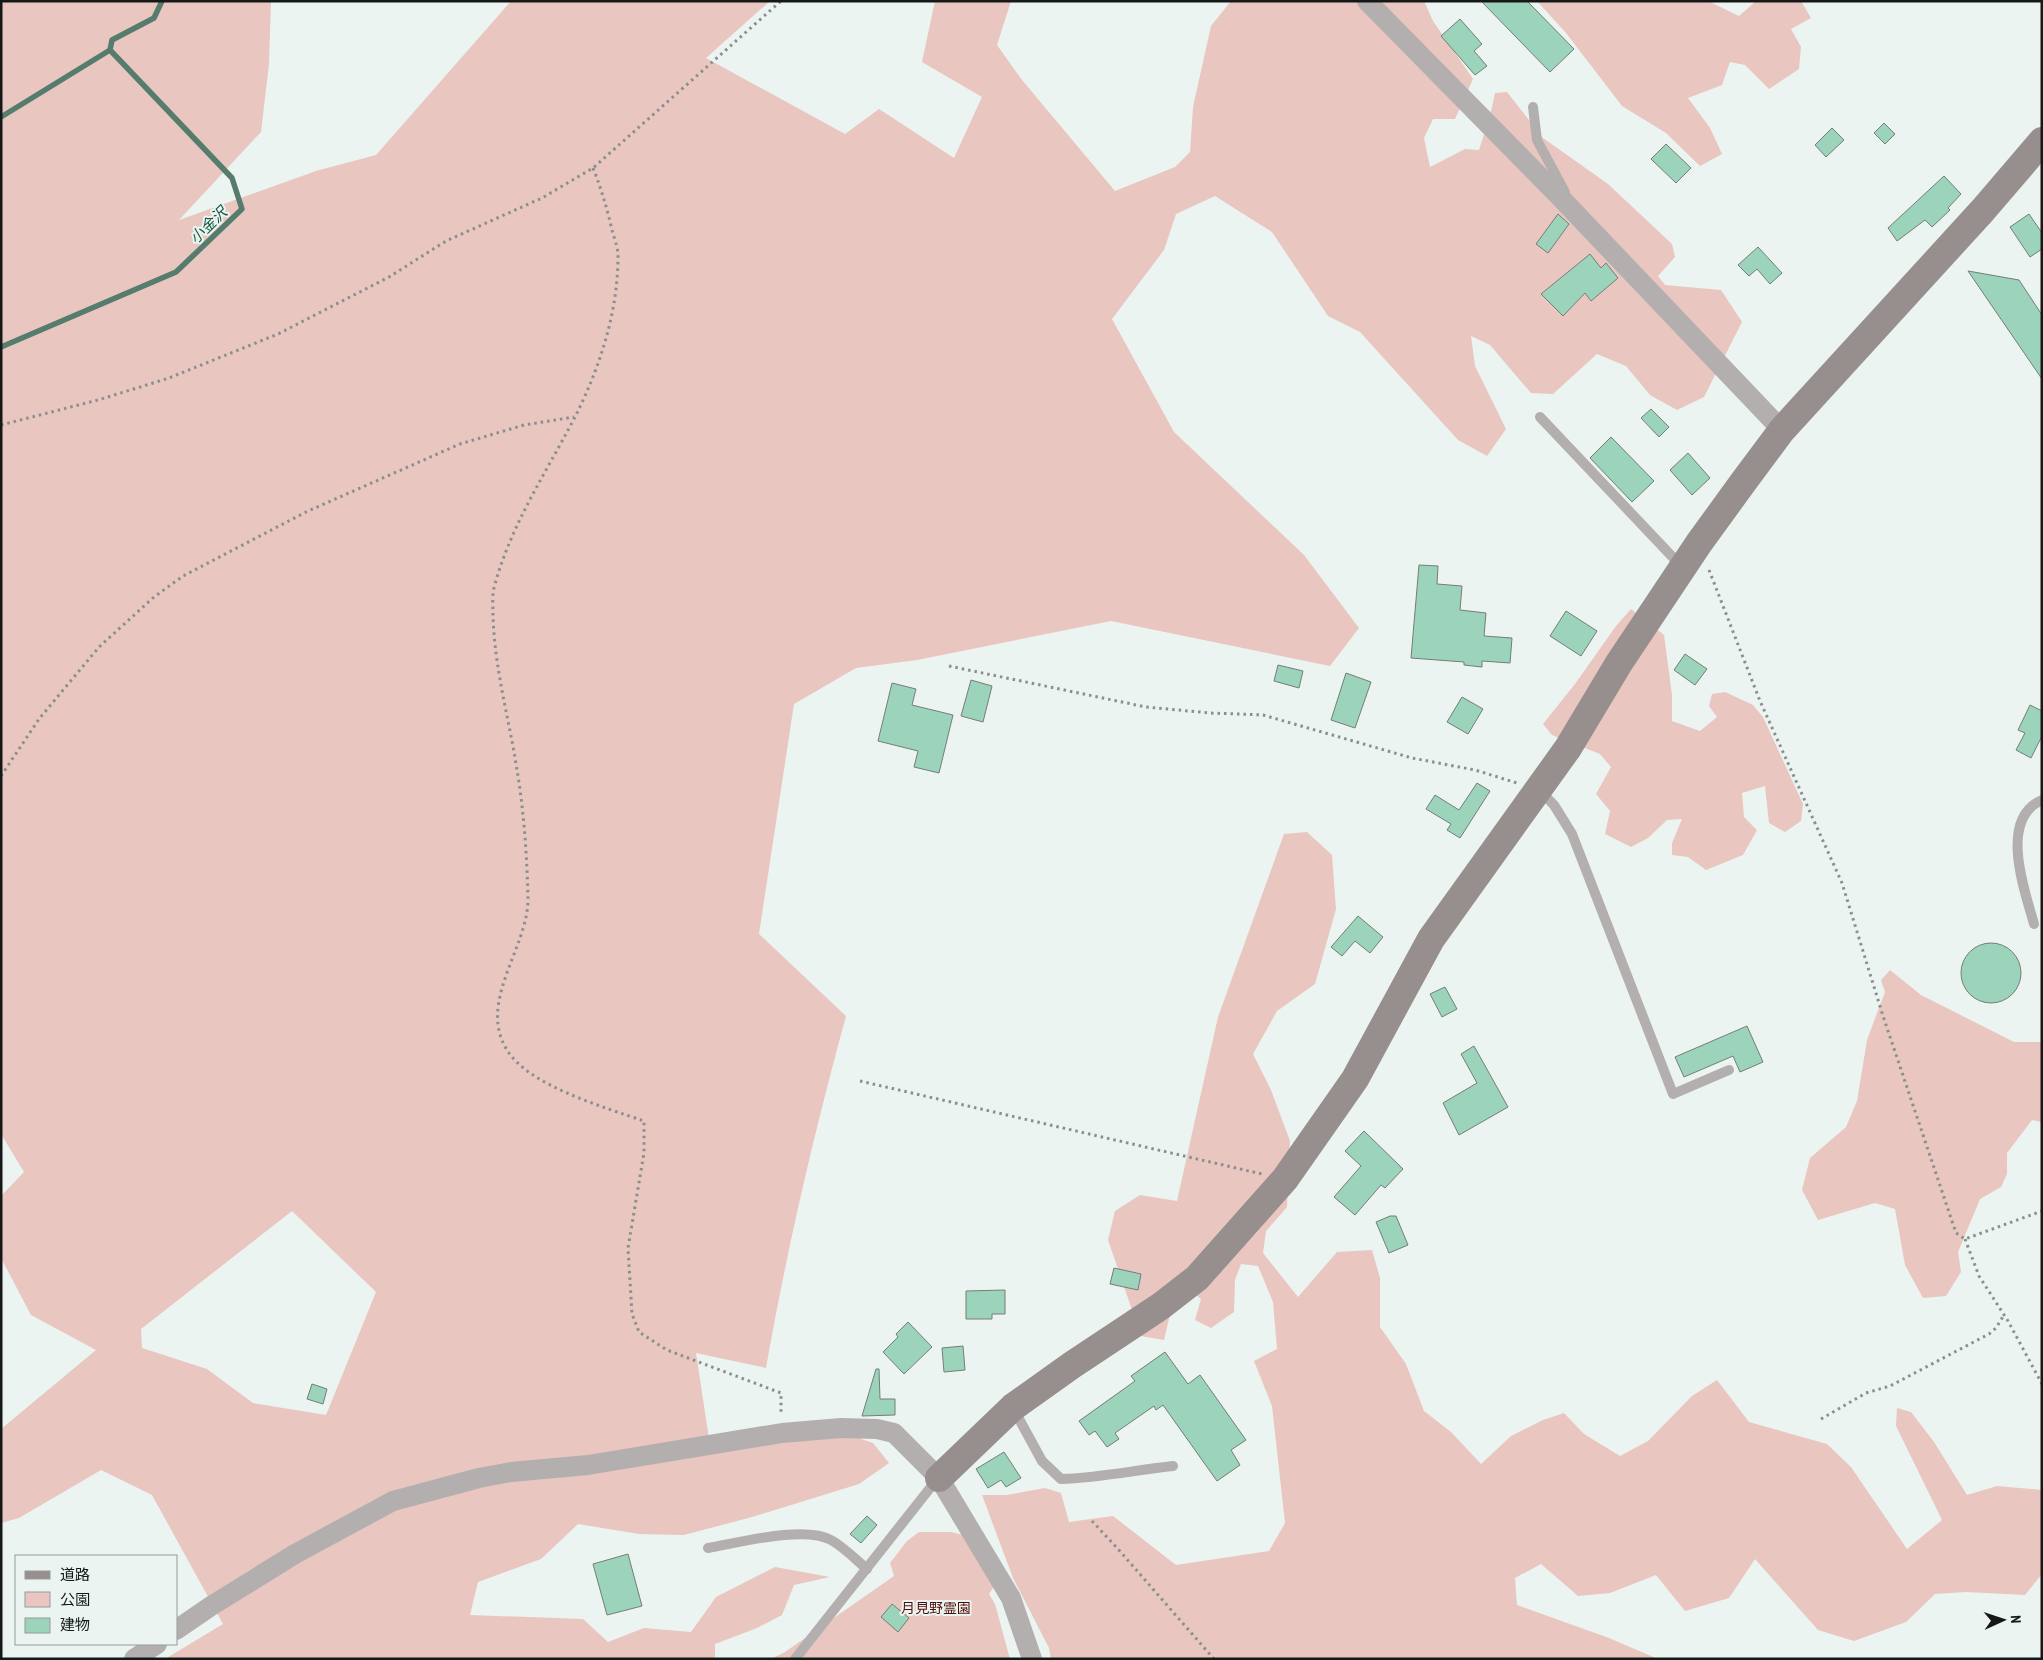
<svg xmlns="http://www.w3.org/2000/svg" width="2043" height="1660" viewBox="0 0 2043 1660" font-family="'PT Sans Narrow','Noto Sans JP',sans-serif">
  <style>
    .green { fill: #e9c6c0; fill-rule: evenodd }
    .lines { fill: none; stroke-linecap: round; stroke-linejoin: round }
    .stream { stroke: #557c6c; stroke-width: 5.5 }
    .building { fill: #9cd3bb; stroke: #757d79 }
    .path { stroke: #898f8d; stroke-width: 3; stroke-dasharray: 2.5 4; stroke-linecap: butt }
    .lane { stroke: #b4afaf; stroke-width: 10 }
    .street { stroke: #b4afaf; stroke-width: 20 }
    .secondary { stroke: #968f8e; stroke-width: 28 }
    .labels { text-anchor: middle; dominant-baseline: central; stroke-width: 4; stroke-linejoin: round; paint-order: stroke }
    .park-label { font-size: 14px; fill: #500e0a; stroke: #ebf4f0 }
    .water-label { font-size: 15px; font-style: italic; fill: #155941; stroke: #ebf4f0 }
  </style>
  <rect width="100%" height="100%" fill="#ebf4f0"/>
  <!-- green -->
  <g class="green">
    <path d="M 1,1 L 271,1 L 269,64 L 261,132 L 179,220 L 316,171 L 376,155 L 511,1 L 770,1 L 706,58 L 845,134 L 879,109 L 954,158 L 982,97 L 922,62 L 935,1 L 1011,1 L 997,45 L 1022,80 L 1115,191 L 1175,167 L 1190,152 L 1193,107 L 1211,26 L 1231,1 L 1424,1 L 1433,21 L 1473,79 L 1455,119 L 1433,119 L 1424,138 L 1430,167 L 1465,149 L 1479,150 L 1490,116 L 1495,93 L 1507,92 L 1543,138 L 1608,184 L 1672,244 L 1675,257 L 1658,276 L 1665,285 L 1721,290 L 1742,322 L 1704,397 L 1677,410 L 1650,395 L 1626,366 L 1597,354 L 1553,394 L 1531,393 L 1490,345 L 1471,336 L 1475,366 L 1506,429 L 1487,456 L 1458,440 L 1360,332 L 1328,316 L 1272,232 L 1215,196 L 1176,214 L 1164,250 L 1112,319 L 1174,432 L 1304,555 L 1359,628 L 1330,666 L 1111,621 L 917,660 L 856,668 L 794,704 L 759,934 L 846,1016 C 814,1133 787,1249 766,1368 L 696,1353 L 711,1452 L 847,1434 L 873,1443 L 889,1463 L 859,1484 L 752,1517 L 684,1535 L 639,1534 L 578,1524 L 541,1559 L 478,1582 L 470,1615 L 583,1619 L 608,1642 L 644,1628 L 691,1632 L 716,1597 L 775,1567 L 830,1577 L 794,1585 L 782,1615 L 757,1628 L 715,1644 L 715,1659 L 165,1659 L 223,1624 L 152,1495 L 101,1470 L 19,1518 L 1,1523 L 1,1429 L 96,1350 L 31,1315 L 1,1258 L 1,1196 L 24,1172 L 1,1134 ZM 292,1211 L 376,1292 L 326,1415 L 253,1403 L 207,1369 L 142,1348 L 141,1329 Z"/>
    <path d="M 1537,1 L 1708,1 L 1739,16 L 1756,1 L 1801,1 L 1811,18 L 1791,29 L 1801,47 L 1799,69 L 1769,89 L 1745,65 L 1730,62 L 1722,85 L 1688,98 L 1710,128 L 1722,154 L 1700,166 L 1666,133 L 1622,106 L 1566,33 Z"/>
    <path d="M 1631,609 L 1664,635 L 1672,695 L 1672,721 L 1700,731 L 1717,717 L 1709,706 L 1712,694 L 1725,692 L 1753,705 L 1763,717 L 1803,804 L 1801,821 L 1785,832 L 1769,823 L 1765,786 L 1742,793 L 1744,817 L 1757,830 L 1743,855 L 1706,870 L 1688,857 L 1672,855 L 1672,843 L 1682,819 L 1667,820 L 1648,838 L 1631,847 L 1605,834 L 1610,811 L 1596,794 L 1611,767 L 1600,754 L 1552,735 L 1543,724 L 1575,684 L 1616,626 Z"/>
    <path d="M 1307,832 L 1332,855 L 1336,909 L 1315,984 L 1277,1011 L 1253,1054 L 1271,1090 L 1290,1141 L 1287,1207 L 1266,1231 L 1263,1253 L 1298,1297 L 1337,1252 L 1372,1250 L 1380,1278 L 1380,1327 L 1406,1364 L 1424,1411 L 1451,1432 L 1481,1464 L 1511,1436 L 1543,1420 L 1564,1413 L 1584,1434 L 1620,1456 L 1648,1441 L 1692,1396 L 1717,1380 L 1749,1422 L 1827,1444 L 1851,1467 L 1907,1549 L 1942,1520 L 1896,1426 L 1897,1408 L 1911,1412 L 1934,1442 L 1967,1495 L 1997,1486 L 2042,1490 L 2042,1574 L 2025,1595 L 1966,1592 L 1935,1594 L 1906,1622 L 1854,1641 L 1818,1630 L 1755,1559 L 1729,1598 L 1685,1611 L 1656,1575 L 1610,1593 L 1578,1596 L 1541,1564 L 1515,1578 L 1517,1605 L 1609,1638 L 1658,1659 L 1051,1659 L 1049,1648 L 1013,1578 L 982,1495 L 1007,1495 L 1045,1488 L 1061,1493 L 1069,1522 L 1113,1516 L 1176,1565 L 1269,1551 L 1285,1523 L 1272,1406 L 1254,1361 L 1277,1349 L 1273,1302 L 1258,1266 L 1241,1264 L 1235,1280 L 1234,1312 L 1211,1328 L 1195,1320 L 1201,1299 L 1178,1281 L 1164,1340 L 1141,1336 L 1108,1240 L 1115,1211 L 1140,1195 L 1177,1201 L 1218,1017 L 1284,834 Z"/>
    <path d="M 1890,970 L 1921,995 L 2014,1042 L 2042,1042 L 2042,1122 L 2032,1120 L 2007,1153 L 2007,1174 L 2001,1187 L 1980,1199 L 1958,1252 L 1961,1272 L 1946,1296 L 1923,1298 L 1905,1265 L 1895,1209 L 1875,1203 L 1818,1220 L 1802,1190 L 1810,1158 L 1846,1127 L 1857,1101 L 1867,1040 L 1885,992 L 1881,980 Z"/>
    <path d="M 919,1532 L 951,1532 L 963,1535 L 995,1585 L 989,1594 L 995,1604 L 1010,1659 L 771,1659 L 785,1652 L 894,1576 L 890,1563 L 907,1541 Z"/>
  </g>
  <g class="lines">
    <!-- stream -->
    <g class="stream">
      <path d="M 1,117 L 110,50 L 112,40 L 154,18 L 162,1"/>
      <path d="M 1,347 L 176,272 L 242,209 L 232,178 L 110,50"/>
    </g>
  </g>
  <!-- building -->
  <g class="building">
    <path d="M 1481,1 L 1527,1 L 1574,49 L 1550,72 Z"/>
    <path d="M 1460,19 L 1482,44 L 1474,51 L 1487,66 L 1475,75 L 1441,36 Z"/>
    <path d="M 1884,123 L 1895,134 L 1885,144 L 1874,133 Z"/>
    <path d="M 1832,128 L 1844,140 L 1826,157 L 1815,145 Z"/>
    <path d="M 1666,144 L 1691,168 L 1676,183 L 1651,159 Z"/>
    <path d="M 1944,176 L 1961,194 L 1948,208 L 1950,210 L 1932,227 L 1925,220 L 1897,241 L 1888,228 Z"/>
    <path d="M 1558,214 L 1569,224 L 1548,253 L 1536,244 Z"/>
    <path d="M 2029,214 L 2042,233 L 2042,249 L 2030,257 L 2010,227 Z"/>
    <path d="M 1758,247 L 1782,273 L 1770,284 L 1757,269 L 1749,276 L 1738,265 Z"/>
    <path d="M 1590,254 L 1601,268 L 1606,263 L 1618,278 L 1591,301 L 1585,293 L 1563,316 L 1541,294 Z"/>
    <path d="M 1968,271 L 2019,280 L 2042,315 L 2042,379 Z"/>
    <path d="M 1651,409 L 1669,427 L 1659,437 L 1641,418 Z"/>
    <path d="M 1611,437 L 1654,481 L 1632,502 L 1590,458 Z"/>
    <path d="M 1688,453 L 1710,478 L 1692,495 L 1670,470 Z"/>
    <path d="M 1419,565 L 1438,566 L 1437,584 L 1462,586 L 1460,610 L 1486,613 L 1484,636 L 1512,638 L 1510,663 L 1482,661 L 1482,667 L 1464,665 L 1464,662 L 1411,658 Z"/>
    <path d="M 1566,611 L 1597,631 L 1581,656 L 1550,636 Z"/>
    <path d="M 1685,654 L 1707,669 L 1695,685 L 1674,670 Z"/>
    <path d="M 1278,665 L 1303,671 L 1299,688 L 1274,681 Z"/>
    <path d="M 1346,673 L 1371,682 L 1355,728 L 1331,720 Z"/>
    <path d="M 971,680 L 992,686 L 983,722 L 961,716 Z"/>
    <path d="M 892,683 L 916,689 L 912,705 L 953,715 L 939,773 L 914,767 L 918,751 L 878,741 Z"/>
    <path d="M 1462,697 L 1483,709 L 1468,734 L 1447,722 Z"/>
    <path d="M 2030,705 L 2042,711 L 2042,736 L 2031,758 L 2016,750 L 2025,733 L 2018,730 Z"/>
    <path d="M 1477,783 L 1490,791 L 1460,838 L 1447,830 L 1451,824 L 1426,809 L 1435,795 L 1459,810 Z"/>
    <path d="M 1358,916 L 1383,937 L 1370,953 L 1355,941 L 1342,956 L 1331,947 Z"/>
    <circle cx="1991" cy="973" r="30"/>
    <path d="M 1445,987 L 1457,1009 L 1442,1017 L 1430,994 Z"/>
    <path d="M 1747,1026 L 1763,1062 L 1740,1072 L 1733,1056 L 1684,1077 L 1675,1057 Z"/>
    <path d="M 1474,1046 L 1508,1107 L 1459,1135 L 1443,1103 L 1477,1083 L 1461,1054 Z"/>
    <path d="M 1364,1131 L 1403,1169 L 1385,1188 L 1381,1185 L 1355,1215 L 1334,1197 L 1361,1166 L 1345,1151 Z"/>
    <path d="M 1390,1216 L 1396,1216 L 1408,1245 L 1389,1253 L 1376,1222 Z"/>
    <path d="M 1114,1268 L 1141,1274 L 1138,1290 L 1110,1284 Z"/>
    <path d="M 1005,1290 L 1005,1314 L 992,1314 L 992,1319 L 966,1319 L 966,1291 Z"/>
    <path d="M 908,1322 L 932,1347 L 904,1374 L 883,1352 L 898,1337 L 896,1334 Z"/>
    <path d="M 963,1346 L 965,1370 L 944,1372 L 942,1348 Z"/>
    <path d="M 1165,1352 L 1188,1384 L 1200,1375 L 1246,1440 L 1231,1450 L 1240,1465 L 1217,1481 L 1163,1405 L 1156,1410 L 1154,1406 L 1115,1433 L 1119,1439 L 1107,1447 L 1095,1431 L 1089,1435 L 1079,1421 L 1135,1381 L 1131,1376 Z"/>
    <path d="M 876,1369 L 879,1369 L 880,1399 L 895,1399 L 895,1415 L 862,1416 Z"/>
    <path d="M 312,1384 L 327,1389 L 323,1404 L 307,1399 Z"/>
    <path d="M 1004,1452 L 1021,1478 L 1006,1487 L 1001,1480 L 988,1488 L 976,1469 Z"/>
    <path d="M 867,1516 L 877,1525 L 861,1543 L 850,1534 Z"/>
    <path d="M 628,1554 L 642,1606 L 607,1615 L 593,1564 Z"/>
    <path d="M 892,1604 L 909,1618 L 898,1632 L 881,1617 Z"/>
  </g>
  <g class="lines">
    <!-- path -->
    <g class="path">
      <path d="M 593,168 C 601,188 607,208 612,230 C 614,238 618,247 618,256 C 618,312 600,367 575,417 C 546,473 510,526 494,588 C 492,596 493,606 493,614 C 494,667 509,718 517,770 C 524,812 527,856 528,899 C 528,948 477,1002 507,1050 C 529,1086 604,1107 644,1121 L 644,1153 L 628,1248 L 632,1314 L 639,1332 L 667,1350 L 781,1393 L 781,1415"/>
      <path d="M 1,425 L 98,400 L 169,378 L 278,334 L 389,277 L 446,241 L 542,198 L 593,168 L 781,1"/>
      <path d="M 1709,570 L 1760,701 L 1842,883 L 1883,1016 L 1956,1233 L 1965,1239 L 2042,1211"/>
      <path d="M 949,666 L 1146,707 L 1210,713 L 1263,715 L 1412,758 L 1475,770 L 1517,783"/>
      <path d="M 1,776 L 39,719 L 99,647 L 154,597 L 183,576 L 306,512 L 460,444 L 524,425 L 574,417"/>
      <path d="M 860,1081 L 1262,1174"/>
      <path d="M 1965,1239 L 1979,1276 L 2008,1321 L 2042,1384"/>
      <path d="M 1821,1419 L 1866,1393 L 1890,1386 L 1989,1334 L 1996,1328 L 2004,1315"/>
      <path d="M 1092,1521 L 1118,1549 L 1214,1659"/>
    </g>
    <!-- lane -->
    <g class="lane">
      <path d="M 1533,107 L 1537,140 L 1565,192"/>
      <path d="M 1540,417 L 1682,567"/>
      <path d="M 1540,791 L 1554,805 L 1572,834 L 1673,1094 L 1729,1070"/>
      <path d="M 2034,924 C 2025,891 1998,819 2042,800"/>
      <path d="M 1013,1408 L 1042,1461 L 1061,1479 C 1098,1478 1136,1470 1173,1466"/>
      <path d="M 708,1548 C 738,1543 804,1525 831,1540 C 844,1547 856,1560 867,1569"/>
      <path d="M 795,1659 L 938,1478"/>
    </g>
    <!-- street -->
    <g class="street">
      <path d="M 1367,1 L 1558,195 L 1782,430"/>
      <path d="M 176,1630 L 211,1606 L 295,1554 L 393,1501 L 479,1478 L 511,1472 L 588,1465 L 782,1433 L 841,1428 L 877,1429 L 894,1433 L 939,1478 L 1011,1598 L 1032,1659"/>
      <path d="M 134,1659 L 157,1644"/>
    </g>
    <!-- secondary -->
    <path class="secondary" d="M 939,1478 L 1013,1407 L 1072,1365 L 1161,1306 L 1197,1278 L 1285,1179 L 1355,1079 L 1431,939 L 1568,748 L 1619,663 L 1699,543 L 1744,481 L 1782,430 L 1983,210 L 2042,141"/>
  </g>
  <g class="labels">
    <!-- park labels -->
    <g class="park-label">
      <text x="936" y="1608">月見野霊園</text>
    </g>
    <!-- water labels -->
    <g class="water-label">
      <text transform="translate(208 225) rotate(-44)">小金沢</text>
    </g>
  </g>
  <!-- border -->
  <rect width="2043" height="1660" fill="none" stroke="#151817" stroke-width="5"/>
  <!-- legend -->
  <rect x="15" y="1555" width="162" height="90" fill="#ebf4f0" stroke="#959c99"/>
  <rect x="25" y="1571" width="25" height="8" fill="#968f8e" stroke="#959c99"/>
  <text x="60" y="1580" font-size="15" fill="#151817">道路</text>
  <rect x="25" y="1592" width="25" height="15" fill="#e9c6c0" stroke="#959c99"/>
  <text x="60" y="1605" font-size="15" fill="#151817">公園</text>
  <rect x="25" y="1618" width="25" height="15" fill="#9cd3bb" stroke="#959c99"/>
  <text x="60" y="1630" font-size="15" fill="#151817">建物</text>
  <!-- north arrow -->
  <g transform="translate(2003 1620) rotate(87)" stroke="#ebf4f0" stroke-width="4" paint-order="stroke">
  <path d="M0-4L9 19L0 12L-9 19Z" fill="#151817"/>
  <text y="-8" font-size="14" font-weight="bold" text-anchor="middle" fill="#151817">N</text>
  </g>
</svg>
